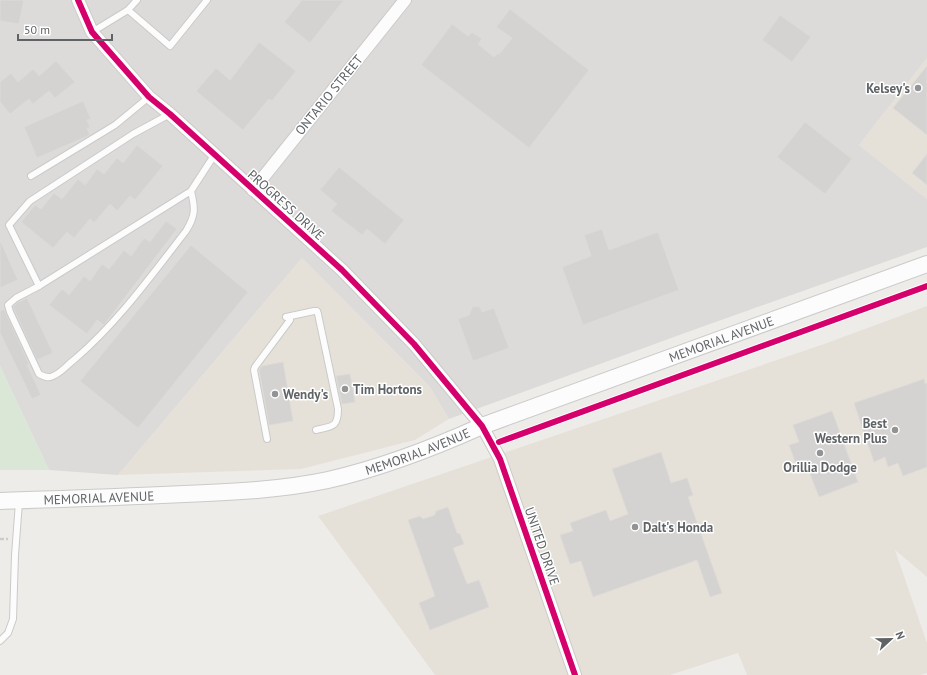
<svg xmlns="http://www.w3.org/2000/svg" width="927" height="675" viewBox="0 0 927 675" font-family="'PT Sans',sans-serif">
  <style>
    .commercial { fill: #e6e1d8 }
    .industrial { fill: #dddbda }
    .green { fill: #dae7d7 }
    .building { fill: #d5d3d2; stroke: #dddbd8 }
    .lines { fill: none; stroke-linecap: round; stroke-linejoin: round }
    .service-casing { stroke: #cbcac9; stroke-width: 8 }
    .minor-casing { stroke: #cbcac9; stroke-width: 14 }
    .secondary-casing { stroke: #cacac9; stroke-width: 18 }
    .path { stroke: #cacecb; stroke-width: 2.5; stroke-dasharray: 4 2; stroke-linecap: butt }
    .service { stroke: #fcfcfc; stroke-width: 6 }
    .minor { stroke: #fcfcfc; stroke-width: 12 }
    .secondary { stroke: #fcfcfc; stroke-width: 16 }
    .cycleway-casing { stroke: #fff; stroke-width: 8 }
    .cycleway { stroke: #d6006c; stroke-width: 6 }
    .poi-dot { fill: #919394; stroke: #fff; stroke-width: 1.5 }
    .labels { text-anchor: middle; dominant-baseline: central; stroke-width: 3; stroke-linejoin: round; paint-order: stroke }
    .poi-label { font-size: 13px; font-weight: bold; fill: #5f6366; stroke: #fff; text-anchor: start }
    .street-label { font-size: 13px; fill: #5f6366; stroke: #fff }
  </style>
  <rect width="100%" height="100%" fill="#eeece9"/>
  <!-- commercial -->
  <g class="commercial">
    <path d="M 927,58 L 927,199 L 859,145 Z"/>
    <path d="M 302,258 L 430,387 L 449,419 L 415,440 L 301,469 L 118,475 Z"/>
    <path d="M 927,306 L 927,577 L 895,550 L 927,643 L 927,673 L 920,675 L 747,675 L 738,653 L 670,675 L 435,675 L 318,516 L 824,344 Z"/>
  </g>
  <!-- industrial -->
  <path class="industrial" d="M 0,0 L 927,0 L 927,58 L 859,145 L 927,199 L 927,247 L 696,329 L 449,419 L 430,387 L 302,258 L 118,475 L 49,470 L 0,366 Z"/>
  <!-- green -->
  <path class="green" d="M 0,366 L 49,470 L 0,470 Z"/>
  <!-- building -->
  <g class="building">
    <path d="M 0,0 L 24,0 L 19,24 L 0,21 Z"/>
    <path d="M 302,0 L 344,0 L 310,43 L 284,22 Z"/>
    <path d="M 510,9 L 589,70 L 529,148 L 421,65 L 452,24 L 468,36 L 472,32 L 482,39 L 478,44 L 494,57 L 498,53 L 499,54 L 512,38 L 496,27 Z"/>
    <path d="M 780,15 L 811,37 L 792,62 L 762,40 Z"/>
    <path d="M 259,42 L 296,71 L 272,101 L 269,99 L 243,130 L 196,91 L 216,68 L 230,80 Z"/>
    <path d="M 56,61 L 75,82 L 55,98 L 49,91 L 33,104 L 29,99 L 10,114 L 0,102 L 0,82 L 11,73 L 18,82 L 33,69 L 39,76 Z"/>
    <path d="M 927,66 L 927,135 L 893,108 Z"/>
    <path d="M 83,101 L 91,119 L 87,120 L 90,127 L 87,129 L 90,135 L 37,158 L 24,127 Z"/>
    <path d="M 805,122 L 852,159 L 825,194 L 777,157 Z"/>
    <path d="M 137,145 L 163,166 L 135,200 L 130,196 L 117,211 L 110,204 L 94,223 L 90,219 L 74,238 L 67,232 L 53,248 L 21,222 L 35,205 L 41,209 L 54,193 L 62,199 L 78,179 L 85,185 L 97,169 L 104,174 L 117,158 L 123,163 Z"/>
    <path d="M 927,154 L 927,185 L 912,173 Z"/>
    <path d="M 339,167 L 404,220 L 385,244 L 367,229 L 362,235 L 331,211 L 337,204 L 320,190 Z"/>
    <path d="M 166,221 L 177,229 L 104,325 L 97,320 L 87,334 L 49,305 L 62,289 L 69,295 L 84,276 L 90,281 L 102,264 L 109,269 L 124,250 L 131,256 L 144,238 L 150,242 Z"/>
    <path d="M 602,229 L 609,250 L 658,232 L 679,290 L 583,325 L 562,267 L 591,256 L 584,235 Z"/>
    <path d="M 0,240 L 18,280 L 0,288 Z"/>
    <path d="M 191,245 L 248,292 L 138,428 L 80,381 Z"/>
    <path d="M 27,298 L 53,353 L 37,360 L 13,307 L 17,303 Z"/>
    <path d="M 473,306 L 480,307 L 482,312 L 494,308 L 509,348 L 473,361 L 458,319 L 469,315 Z"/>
    <path d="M 4,309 L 29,364 L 27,365 L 41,395 L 32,399 L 0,333 L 0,311 Z"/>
    <path d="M 283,362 L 293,421 L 269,425 L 259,370 L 262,366 Z"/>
    <path d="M 350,374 L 355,402 L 342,404 L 336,376 Z"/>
    <path d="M 924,379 L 925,384 L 927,383 L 927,467 L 903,476 L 898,463 L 888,467 L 885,457 L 874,462 L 854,403 Z"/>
    <path d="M 832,411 L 858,482 L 819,497 L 805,461 L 796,464 L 789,445 L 799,442 L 793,425 Z"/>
    <path d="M 661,452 L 671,483 L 687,478 L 693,495 L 688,497 L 722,593 L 710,597 L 697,560 L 593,597 L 581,561 L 570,564 L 560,535 L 573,531 L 570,523 L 606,510 L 610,521 L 628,514 L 612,469 Z"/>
    <path d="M 448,507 L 457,533 L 460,534 L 464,544 L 453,548 L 467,584 L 479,580 L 489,607 L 430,630 L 419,603 L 435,596 L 408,520 L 420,516 L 423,519 L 435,515 L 436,511 Z"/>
  </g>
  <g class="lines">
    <!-- service casing -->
    <g class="service-casing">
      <g id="service">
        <path d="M 137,0 L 128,10 L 170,46 L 207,0"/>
        <path d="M 92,32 L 128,10"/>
        <path d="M 31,176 L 115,125 L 149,97"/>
        <path d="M 191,191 C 195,208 196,215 186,231 C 151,276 118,322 75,359 C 68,364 61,373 53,376 C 48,379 43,376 39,374 L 10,312 L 8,305 L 16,298 L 39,286 L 191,191 L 215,154"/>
        <path d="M 39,286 L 9,225 L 30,201 L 133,134 L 170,114"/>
        <path d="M 286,317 L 314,311 L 317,311 L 318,314 L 338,409 C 338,428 332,426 316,430"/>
        <path d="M 267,439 L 254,370 L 255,367 L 290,320"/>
        <path d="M 0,641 L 8,633 L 13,619 L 15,555 L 19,502"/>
      </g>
    </g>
    <!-- minor casing -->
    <g class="minor-casing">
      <g id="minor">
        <path d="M 78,0 L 92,32 L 149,97 L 170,114 L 342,270 L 414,344 L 482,426 L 500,459 L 575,675"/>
        <path d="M 253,190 L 405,0"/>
      </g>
    </g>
    <!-- secondary casing -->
    <g class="secondary-casing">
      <g id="secondary">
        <path id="s1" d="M 0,501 C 61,499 123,497 184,494 C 232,492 281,490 328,480 C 381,468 433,448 482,426 L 927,264"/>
      </g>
    </g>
    <!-- path -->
    <path class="path" d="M 0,539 L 8,539"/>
    <!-- service -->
    <use href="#service" class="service"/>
    <!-- minor -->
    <use href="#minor" class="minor"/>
    <!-- secondary -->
    <use href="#secondary" class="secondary"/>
    <!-- cycleway casing -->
    <g class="cycleway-casing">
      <g id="cycleway">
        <path d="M 78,0 L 92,32 L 149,97 L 170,114 L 342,270 L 414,344 L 482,426 L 500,459 L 575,675"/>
        <path d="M 499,442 L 927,286"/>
      </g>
    </g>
    <!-- cycleway -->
    <use href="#cycleway" class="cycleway"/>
  </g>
  <!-- markers -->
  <g class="poi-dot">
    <circle cx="918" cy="88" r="4"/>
    <circle cx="345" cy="389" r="4"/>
    <circle cx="275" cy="394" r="4"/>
    <circle cx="895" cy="430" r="4"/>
    <circle cx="820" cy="453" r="4"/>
    <circle cx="635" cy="527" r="4"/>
  </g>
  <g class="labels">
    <!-- poi labels -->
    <g class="poi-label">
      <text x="910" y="88" text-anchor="end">Kelsey's</text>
      <text x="353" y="389">Tim Hortons</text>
      <text x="283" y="394">Wendy's</text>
      <text x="887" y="423" text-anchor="end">Best<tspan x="887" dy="15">Western Plus</tspan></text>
      <text x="820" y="467" text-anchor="middle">Orillia Dodge</text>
      <text x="643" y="527">Dalt's Honda</text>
    </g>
    <!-- street labels -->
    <g class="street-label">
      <text transform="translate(329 95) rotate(-51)">ONTARIO STREET</text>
      <text transform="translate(286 205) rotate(42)">PROGRESS DRIVE</text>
      <text stroke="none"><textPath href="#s1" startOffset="747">MEMORIAL AVENUE</textPath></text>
      <text stroke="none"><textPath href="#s1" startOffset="423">MEMORIAL AVENUE</textPath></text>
      <text stroke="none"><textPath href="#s1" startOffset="99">MEMORIAL AVENUE</textPath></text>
      <text transform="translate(542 546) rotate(71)">UNITED DRIVE</text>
    </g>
  </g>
  <!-- north arrow -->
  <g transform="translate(891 639) rotate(68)" stroke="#ffffff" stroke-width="3" paint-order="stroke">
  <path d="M0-3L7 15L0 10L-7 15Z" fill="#5f6366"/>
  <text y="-6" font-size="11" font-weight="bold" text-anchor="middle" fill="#5f6366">N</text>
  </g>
  <!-- scale -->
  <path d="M18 34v6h94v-6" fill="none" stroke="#5f6366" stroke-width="2"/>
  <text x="24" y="34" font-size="12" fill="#5f6366" stroke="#ffffff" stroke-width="3" paint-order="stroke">50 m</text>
</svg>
